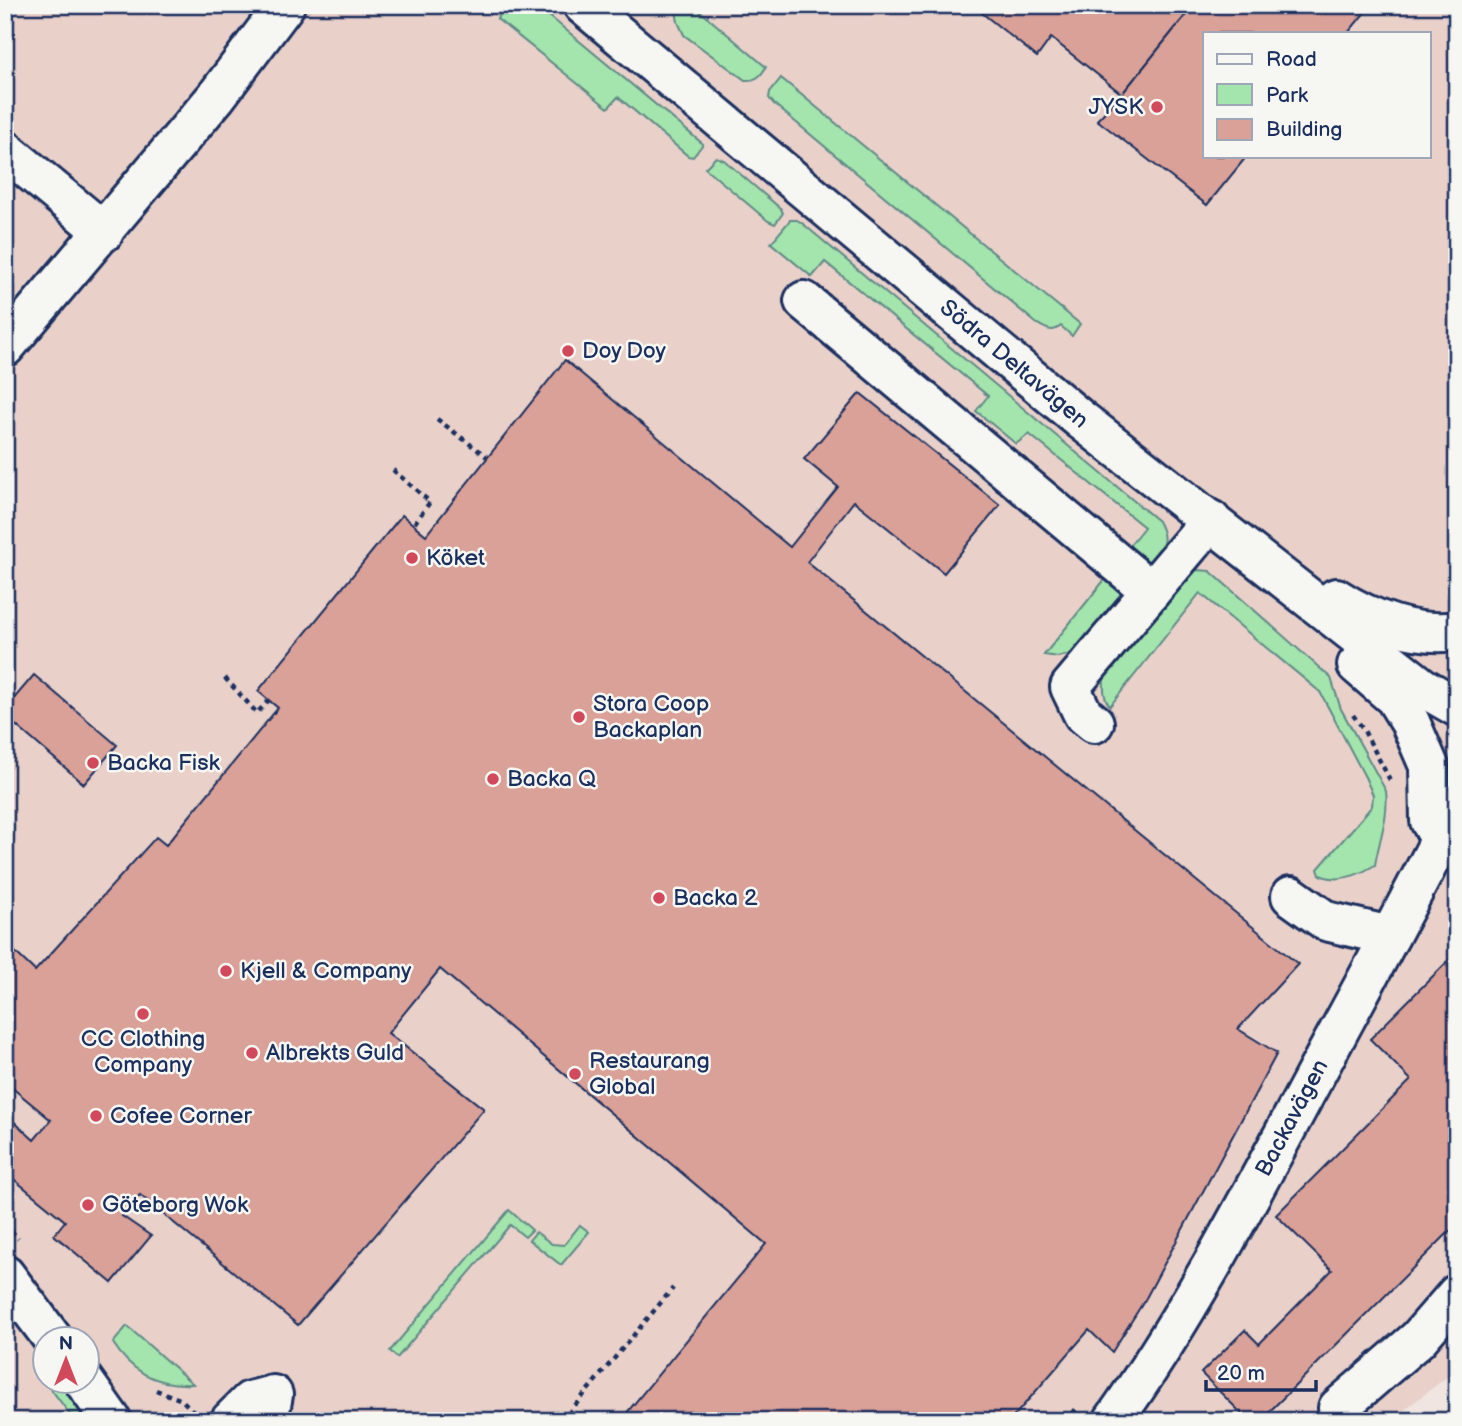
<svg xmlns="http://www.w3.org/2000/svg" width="1462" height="1426" viewBox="0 0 1462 1426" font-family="'Balsamiq Sans',sans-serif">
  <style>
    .built { fill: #e9d1ca; fill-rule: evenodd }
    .green { fill: #a4e4ad; stroke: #608a86; stroke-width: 2 }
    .building { fill: #daa198; stroke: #1b2f5e; stroke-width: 2 }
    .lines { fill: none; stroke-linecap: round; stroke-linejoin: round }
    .minor-casing { stroke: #1b2f5e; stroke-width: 44 }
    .path { stroke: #1b2f5e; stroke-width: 4.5; stroke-dasharray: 5 5; stroke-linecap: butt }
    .minor { stroke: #f6f6f2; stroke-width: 38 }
    .poi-dot { fill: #d1495b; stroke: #f6f6f2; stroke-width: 2.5 }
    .labels { text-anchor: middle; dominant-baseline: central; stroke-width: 5; stroke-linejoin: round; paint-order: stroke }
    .poi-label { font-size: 23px; fill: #1b2f5e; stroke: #f6f6f2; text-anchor: start }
    .street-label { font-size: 23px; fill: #1b2f5e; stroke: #f6f6f2 }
  </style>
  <rect width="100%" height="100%" fill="#f0e5e0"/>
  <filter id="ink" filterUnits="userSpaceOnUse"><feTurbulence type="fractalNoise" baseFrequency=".0143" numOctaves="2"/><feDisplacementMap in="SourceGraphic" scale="14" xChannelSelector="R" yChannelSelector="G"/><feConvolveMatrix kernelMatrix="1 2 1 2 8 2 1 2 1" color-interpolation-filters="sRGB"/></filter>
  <g filter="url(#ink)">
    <!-- built -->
    <path class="built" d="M 5,5 L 1457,5 L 1457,1369 L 1390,1421 L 5,1421 ZM 1205,33 L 1429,33 L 1429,156 L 1205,156 ZM 46,1338 L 88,1338 L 88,1380 L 46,1380 Z"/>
    <!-- green -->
    <g class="green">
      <path d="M 506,5 L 536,5 L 703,144 L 693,157 L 688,156 L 618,97 L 608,108 L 497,19 Z"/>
      <path d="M 675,5 L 693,5 L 766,67 C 761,76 756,81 745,80 L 684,35 L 678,22 Z"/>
      <path d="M 781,78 L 1080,324 L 1072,336 L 1061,326 C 1052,334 1044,328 1036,323 L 774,104 L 769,98 L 770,92 Z"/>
      <path d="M 716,157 L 724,160 L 781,209 L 783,213 L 775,224 L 768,221 L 705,168 Z"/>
      <path d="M 790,220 L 797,220 L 802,223 L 1158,521 C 1170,543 1162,549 1145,565 L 1125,551 L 1144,527 L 1029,434 L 1016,444 L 976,411 L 988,396 L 825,262 L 812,277 L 771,243 Z"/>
      <path d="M 1197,570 L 1210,571 L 1331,678 L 1341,709 L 1386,791 C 1389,817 1379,840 1375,865 C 1359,875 1338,883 1320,875 L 1318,869 L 1372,806 L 1373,795 L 1365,777 L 1320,692 L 1200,593 L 1110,706 C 1102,697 1104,684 1104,673 L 1191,571 Z"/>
      <path d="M 1106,578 L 1123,592 L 1072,654 L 1058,657 L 1044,655 Z"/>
      <path d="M 509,1210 L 532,1230 L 525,1237 L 510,1225 L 397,1358 L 390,1351 Z"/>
      <path d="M 580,1225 L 589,1232 L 561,1265 L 529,1240 L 536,1232 L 552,1244 L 564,1245 Z"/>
      <path d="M 127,1326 L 193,1384 C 158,1386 131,1372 113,1343 Z"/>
      <path d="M 40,1359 L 45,1363 L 46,1380 L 58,1381 L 87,1421 L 75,1421 L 33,1365 L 35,1360 Z"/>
    </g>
    <!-- building -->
    <g class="building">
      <path d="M 972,5 L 1194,5 L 1122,94 L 1051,38 L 1037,57 Z"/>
      <path d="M 1194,5 L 1371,5 L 1348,33 L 1205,33 L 1205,156 L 1247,156 L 1207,205 L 1097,120 L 1122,94 Z"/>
      <path d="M 565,360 L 790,547 L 838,487 L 804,459 L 860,393 L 1000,505 L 944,573 L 854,501 L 807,562 L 1298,964 L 1238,1029 L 1277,1053 L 1146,1298 L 1112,1352 L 1089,1330 L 1010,1421 L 630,1421 L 624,1416 L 766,1244 L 440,969 L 388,1033 L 484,1109 L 298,1325 L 140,1195 L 122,1216 L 151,1236 L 112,1283 L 54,1235 L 65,1221 L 5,1172 L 5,1124 L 10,1118 L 34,1140 L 51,1120 L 5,1082 L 5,1039 L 9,1034 L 5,1031 L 5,963 L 15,952 L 35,971 L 156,837 L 166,845 L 278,708 L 258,691 L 402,515 L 426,535 Z"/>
      <path d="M 34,675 L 117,745 L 84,784 L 5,716 L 5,709 Z"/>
      <path d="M 1457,952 L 1457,1224 L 1260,1421 L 1249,1421 L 1201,1373 L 1245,1330 L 1259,1344 L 1332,1270 L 1276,1215 L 1411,1080 L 1370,1039 Z"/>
    </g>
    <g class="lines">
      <!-- minor casing -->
      <g class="minor-casing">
        <g id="minor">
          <path d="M 583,5 L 1080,419 L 1422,687 L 1457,707"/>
          <path d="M 5,150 L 104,232"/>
          <path d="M 804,301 L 1151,591"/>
          <path d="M 5,347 L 216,97 L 285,5"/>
          <path d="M 1336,598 C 1370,620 1416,637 1457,631"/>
          <path d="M 1357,665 L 1395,698 L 1410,722 L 1429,766 L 1430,821 L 1441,840"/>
          <path d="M 1094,723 L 1083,714 L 1070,687 L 1211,520"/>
          <path d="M 1291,896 L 1326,921 L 1390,936"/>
          <path d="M 5,1275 L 52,1338"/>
          <path d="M 83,1380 L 112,1421"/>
          <path d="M 1338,1408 L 1418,1339 L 1457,1294"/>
          <path d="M 230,1421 L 250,1401 L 273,1395 L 268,1421"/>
          <path d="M 1113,1421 C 1189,1314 1249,1199 1311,1083 C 1360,991 1411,900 1457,807"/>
        </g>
      </g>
      <!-- path -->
      <g class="path">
        <path d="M 437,419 L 487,457"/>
        <path d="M 393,470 L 430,502 L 414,524"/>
        <path d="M 225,678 L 257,713 L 269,700"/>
        <path d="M 1353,715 L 1362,727 L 1390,780"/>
        <path d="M 5,1223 L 18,1239"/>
        <path d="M 156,1390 L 182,1400 L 194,1412"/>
        <path d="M 562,1421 L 673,1288"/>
        <path d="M 1066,1421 L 1077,1408"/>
      </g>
      <!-- minor -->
      <use href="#minor" class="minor"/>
    </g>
  </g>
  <!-- markers -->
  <g class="poi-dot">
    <circle cx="1157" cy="107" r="7"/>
    <circle cx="568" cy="351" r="7"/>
    <circle cx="412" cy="558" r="7"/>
    <circle cx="579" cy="717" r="7"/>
    <circle cx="93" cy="763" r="7"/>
    <circle cx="493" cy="779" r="7"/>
    <circle cx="659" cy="898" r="7"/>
    <circle cx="226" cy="971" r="7"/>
    <circle cx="143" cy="1014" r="7"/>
    <circle cx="252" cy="1053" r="7"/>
    <circle cx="575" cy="1074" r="7"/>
    <circle cx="96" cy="1116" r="7"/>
    <circle cx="88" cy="1205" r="7"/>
  </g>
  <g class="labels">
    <!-- poi labels -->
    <g class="poi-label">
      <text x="1143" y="107" text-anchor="end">JYSK</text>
      <text x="582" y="351">Doy Doy</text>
      <text x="426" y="558">Köket</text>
      <text x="593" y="704">Stora Coop<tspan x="593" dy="26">Backaplan</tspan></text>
      <text x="107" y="763">Backa Fisk</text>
      <text x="507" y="779">Backa Q</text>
      <text x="673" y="898">Backa 2</text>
      <text x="240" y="971">Kjell &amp; Company</text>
      <text x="143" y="1039" text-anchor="middle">CC Clothing<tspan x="143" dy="26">Company</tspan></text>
      <text x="266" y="1053">Albrekts Guld</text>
      <text x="589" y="1061">Restaurang<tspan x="589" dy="26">Global</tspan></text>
      <text x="110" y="1116">Cofee Corner</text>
      <text x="102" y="1205">Göteborg Wok</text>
    </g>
    <!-- street labels -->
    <g class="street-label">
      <text transform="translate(1014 364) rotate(40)">Södra Deltavägen</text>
      <text transform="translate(1292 1118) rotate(-62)">Backavägen</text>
    </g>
  </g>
  <!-- margin -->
  <rect width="1462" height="1426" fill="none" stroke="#f6f6f2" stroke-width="28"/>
  <rect x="14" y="14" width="1434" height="1398" fill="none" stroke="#1b2f5e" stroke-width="2.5" filter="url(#ink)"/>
  <!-- legend -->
  <rect x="1203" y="32" width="228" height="126" fill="#f6f6f2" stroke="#9ea6b7" stroke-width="2"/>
  <rect x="1217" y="54" width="35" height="10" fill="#f6f6f2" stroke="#9ea6b7" stroke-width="2"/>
  <text x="1266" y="66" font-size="21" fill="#1b2f5e">Road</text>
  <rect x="1217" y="84" width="35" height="21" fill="#a4e4ad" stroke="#9ea6b7" stroke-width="2"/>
  <text x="1266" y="102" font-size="21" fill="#1b2f5e">Park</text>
  <rect x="1217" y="119" width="35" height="21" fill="#daa198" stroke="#9ea6b7" stroke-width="2"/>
  <text x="1266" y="136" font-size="21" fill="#1b2f5e">Building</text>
  <!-- north arrow -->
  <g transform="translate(66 1360)"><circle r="33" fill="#f6f6f2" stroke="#9ea6b7" stroke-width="2"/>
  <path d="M0-5L12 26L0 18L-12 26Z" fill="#d1495b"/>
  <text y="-10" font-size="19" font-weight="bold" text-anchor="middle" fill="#1b2f5e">N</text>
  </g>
  <!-- scale -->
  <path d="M1206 1380v10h110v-10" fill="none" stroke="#1b2f5e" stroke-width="3.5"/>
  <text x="1217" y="1380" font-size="21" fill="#1b2f5e" stroke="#f6f6f2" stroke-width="5" paint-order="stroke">20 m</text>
</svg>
